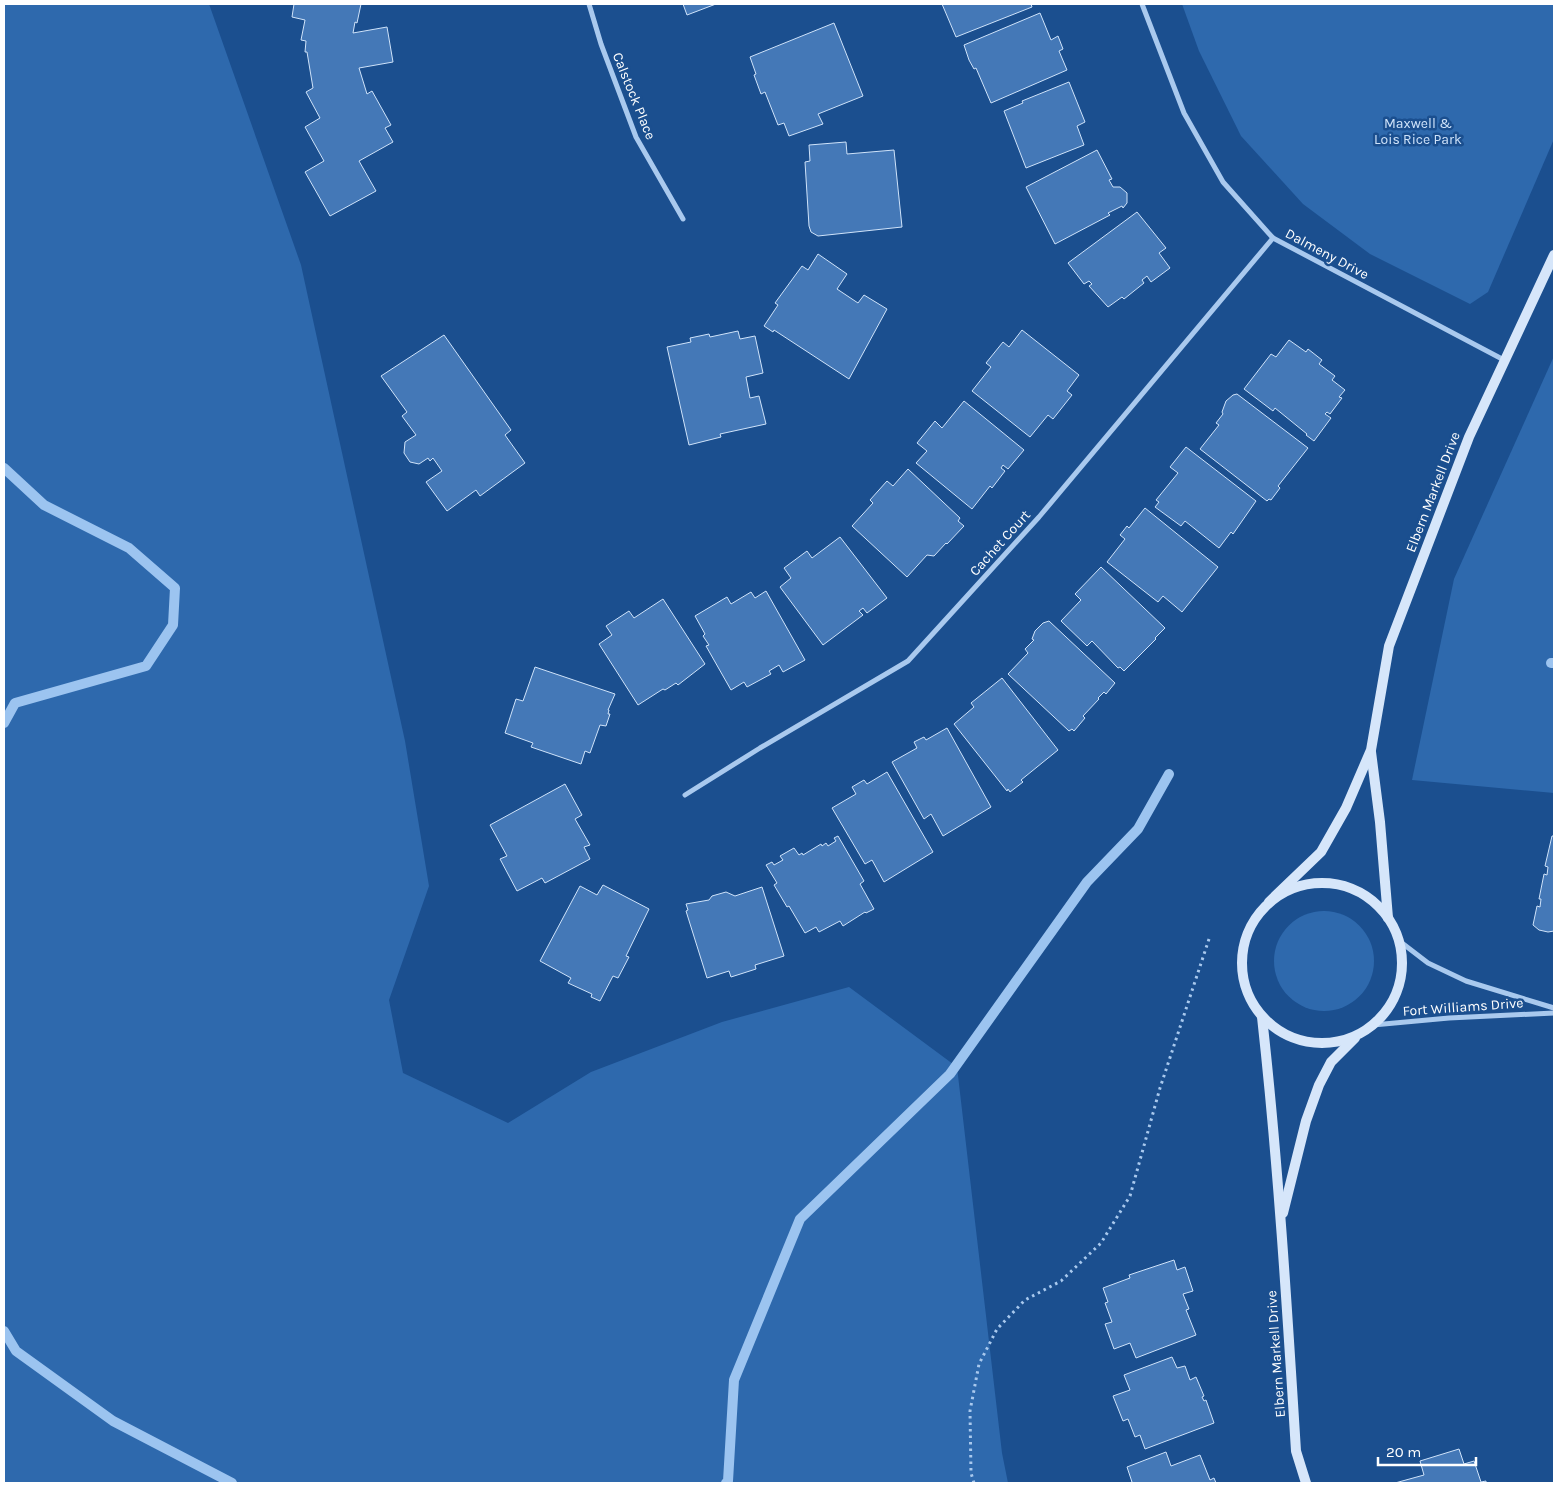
<svg xmlns="http://www.w3.org/2000/svg" width="1558" height="1487" viewBox="0 0 1558 1487" font-family="Karla,sans-serif">
  <style>
    .green { fill: #2e69ad }
    .lines { fill: none; stroke-linecap: round; stroke-linejoin: round }
    .stream { stroke: #9cc4f0; stroke-width: 10 }
    .building { fill: #4478b7; stroke: #cfe3fa }
    .path { stroke: #a9c9ee; stroke-width: 3; stroke-dasharray: 2.5 4; stroke-linecap: butt }
    .street { stroke: #a9c9ee; stroke-width: 5 }
    .secondary { stroke: #d6e6fa; stroke-width: 10 }
    .labels { text-anchor: middle; dominant-baseline: central; stroke-width: 5; stroke-linejoin: round; paint-order: stroke }
    .street-label { font-size: 14px; fill: #fff; stroke: #1b4f8f }
    .park-label { font-size: 14px; fill: #cfe3fa; stroke: #1b4f8f }
  </style>
  <rect width="100%" height="100%" fill="#1b4f8f"/>
  <!-- green -->
  <g class="green">
    <path d="M 4,4 L 209,4 L 301,265 L 405,741 L 429,886 L 389,1000 L 403,1073 L 508,1123 L 591,1072 L 722,1022 L 849,987 L 957,1067 L 1002,1453 L 1008,1483 L 4,1483 Z"/>
    <path d="M 1182,4 L 1554,4 L 1554,139 L 1488,292 L 1470,304 L 1370,254 L 1303,204 L 1241,136 L 1199,51 Z"/>
    <path d="M 1554,356 L 1554,793 L 1412,780 L 1454,579 Z"/>
    <circle cx="1324" cy="961" r="50"/>
  </g>
  <g class="lines">
    <!-- stream -->
    <g class="stream">
      <path d="M 4,468 L 44,505 L 129,548 L 175,588 L 173,625 L 146,666 L 15,703 L 4,723"/>
      <path d="M 1551,663 L 1554,663"/>
      <path d="M 4,1331 L 16,1351 L 113,1421 L 232,1483"/>
      <path d="M 726,1483 L 728,1481 L 734,1380 L 800,1219 L 950,1074 L 1087,882 L 1138,829 L 1169,774"/>
    </g>
  </g>
  <!-- building -->
  <g class="building">
    <path d="M 294,4 L 361,4 L 357,23 L 355,22 L 353,33 L 387,27 L 393,62 L 359,68 L 367,94 L 372,91 L 391,125 L 385,128 L 393,142 L 359,161 L 376,191 L 330,216 L 305,172 L 324,161 L 305,127 L 320,118 L 306,92 L 313,88 L 307,52 L 305,52 L 306,41 L 301,40 L 305,20 L 292,17 Z"/>
    <path d="M 683,4 L 716,4 L 687,15 Z"/>
    <path d="M 942,4 L 1031,4 L 1032,7 L 956,37 Z"/>
    <path d="M 1040,13 L 1051,40 L 1058,36 L 1063,49 L 1059,51 L 1067,70 L 991,103 L 976,68 L 974,69 L 969,60 L 964,45 Z"/>
    <path d="M 834,23 L 863,96 L 818,114 L 823,124 L 789,136 L 784,123 L 778,125 L 765,92 L 761,94 L 754,75 L 756,74 L 750,57 Z"/>
    <path d="M 1069,82 L 1085,122 L 1077,126 L 1084,145 L 1026,168 L 1004,111 L 1023,103 L 1022,101 Z"/>
    <path d="M 846,142 L 847,154 L 894,150 L 902,227 L 818,236 L 811,232 L 809,226 L 805,162 L 810,161 L 809,145 Z"/>
    <path d="M 1097,150 L 1112,179 L 1109,180 L 1113,187 L 1120,187 L 1127,193 L 1127,203 L 1123,208 L 1122,206 L 1108,213 L 1110,215 L 1055,244 L 1026,187 Z"/>
    <path d="M 1137,212 L 1166,248 L 1159,253 L 1170,268 L 1151,282 L 1147,276 L 1142,280 L 1144,283 L 1124,299 L 1122,297 L 1108,307 L 1089,286 L 1092,284 L 1089,281 L 1084,284 L 1068,263 Z"/>
    <path d="M 818,254 L 847,274 L 837,289 L 858,303 L 864,295 L 887,309 L 849,379 L 774,330 L 773,332 L 764,326 L 778,305 L 775,303 L 802,266 L 808,270 Z"/>
    <path d="M 1022,330 L 1079,375 L 1067,391 L 1072,395 L 1053,419 L 1048,415 L 1030,437 L 972,391 L 991,367 L 986,363 L 1003,342 L 1009,347 Z"/>
    <path d="M 738,331 L 740,339 L 755,336 L 763,373 L 746,377 L 750,398 L 759,396 L 766,424 L 720,434 L 721,437 L 689,445 L 667,347 L 691,342 L 690,338 L 709,334 L 710,337 Z"/>
    <path d="M 444,335 L 511,430 L 505,435 L 525,463 L 480,496 L 476,490 L 447,511 L 426,482 L 442,471 L 433,458 L 430,461 L 428,458 L 419,464 L 410,462 L 404,453 L 405,442 L 416,435 L 402,416 L 407,412 L 381,376 Z"/>
    <path d="M 1289,340 L 1306,352 L 1308,349 L 1322,360 L 1319,364 L 1335,376 L 1332,380 L 1345,390 L 1339,397 L 1342,398 L 1330,414 L 1327,412 L 1325,414 L 1331,418 L 1314,441 L 1306,435 L 1307,434 L 1275,408 L 1273,411 L 1244,389 L 1271,354 L 1276,357 Z"/>
    <path d="M 1237,394 L 1308,448 L 1278,486 L 1280,488 L 1271,500 L 1269,499 L 1267,501 L 1200,449 L 1219,425 L 1216,423 L 1223,414 L 1222,412 L 1226,401 L 1233,395 Z"/>
    <path d="M 964,401 L 1024,450 L 1008,469 L 1003,465 L 1001,468 L 1005,471 L 992,488 L 990,486 L 972,509 L 916,463 L 927,451 L 917,443 L 935,421 L 942,428 Z"/>
    <path d="M 1186,447 L 1256,501 L 1233,534 L 1231,532 L 1219,548 L 1185,521 L 1181,526 L 1155,507 L 1159,502 L 1156,500 L 1178,473 L 1170,467 Z"/>
    <path d="M 908,469 L 960,518 L 958,521 L 964,526 L 947,544 L 946,543 L 934,556 L 927,555 L 907,577 L 852,526 L 873,503 L 870,500 L 887,481 L 893,486 Z"/>
    <path d="M 1145,508 L 1218,567 L 1182,612 L 1163,596 L 1158,602 L 1107,562 L 1125,539 L 1120,535 L 1127,526 L 1129,528 Z"/>
    <path d="M 840,537 L 887,598 L 867,613 L 863,608 L 859,611 L 863,615 L 823,645 L 780,587 L 791,578 L 784,568 L 807,551 L 812,558 Z"/>
    <path d="M 1101,567 L 1165,628 L 1155,638 L 1156,639 L 1124,671 L 1120,667 L 1118,668 L 1092,641 L 1087,646 L 1061,621 L 1081,600 L 1075,594 Z"/>
    <path d="M 766,591 L 805,660 L 783,672 L 779,665 L 769,671 L 771,674 L 747,687 L 744,682 L 731,690 L 706,646 L 709,645 L 703,636 L 705,634 L 695,616 L 727,597 L 731,604 L 751,592 L 755,598 Z"/>
    <path d="M 663,599 L 705,664 L 678,685 L 676,683 L 665,690 L 663,689 L 638,705 L 599,644 L 612,635 L 606,626 L 629,611 L 634,618 Z"/>
    <path d="M 1049,621 L 1115,683 L 1106,694 L 1104,692 L 1098,698 L 1099,699 L 1083,716 L 1085,718 L 1074,731 L 1072,729 L 1069,731 L 1008,674 L 1028,653 L 1025,649 L 1034,640 L 1032,639 L 1035,631 L 1043,623 Z"/>
    <path d="M 535,667 L 615,694 L 608,710 L 609,710 L 608,714 L 610,714 L 606,726 L 600,725 L 590,753 L 585,751 L 581,764 L 531,747 L 533,743 L 505,733 L 516,699 L 523,701 Z"/>
    <path d="M 1002,678 L 1058,750 L 1021,780 L 1023,782 L 1010,792 L 1008,789 L 1007,791 L 954,724 L 974,707 L 971,703 Z"/>
    <path d="M 947,728 L 991,807 L 943,836 L 931,814 L 924,819 L 892,762 L 917,748 L 914,742 L 924,737 L 926,740 Z"/>
    <path d="M 887,772 L 933,852 L 884,882 L 872,860 L 865,864 L 832,808 L 856,794 L 852,787 L 864,780 L 867,784 Z"/>
    <path d="M 565,784 L 582,815 L 575,819 L 590,845 L 584,847 L 590,859 L 545,883 L 542,878 L 517,891 L 500,859 L 507,856 L 490,825 Z"/>
    <path d="M 838,836 L 864,881 L 860,884 L 874,909 L 866,913 L 865,912 L 843,926 L 840,921 L 819,932 L 816,927 L 805,933 L 789,906 L 787,907 L 774,885 L 777,883 L 766,865 L 772,862 L 774,865 L 783,860 L 780,856 L 794,848 L 799,855 L 802,853 L 803,855 L 821,844 L 822,846 L 826,843 L 828,846 L 836,841 L 834,838 Z"/>
    <path d="M 1552,836 L 1554,836 L 1554,931 L 1548,932 L 1539,930 L 1533,925 L 1537,906 L 1540,907 L 1541,899 L 1539,899 L 1544,874 L 1547,875 L 1548,867 L 1545,866 Z"/>
    <path d="M 603,885 L 649,909 L 626,956 L 629,957 L 618,978 L 613,976 L 600,1001 L 591,997 L 592,994 L 568,983 L 571,978 L 540,961 L 580,886 L 597,895 Z"/>
    <path d="M 762,887 L 784,956 L 755,965 L 756,969 L 731,977 L 729,971 L 707,978 L 686,911 L 688,910 L 686,904 L 709,900 L 712,896 L 726,892 L 735,896 Z"/>
    <path d="M 1174,1260 L 1177,1270 L 1185,1267 L 1193,1291 L 1183,1294 L 1189,1309 L 1186,1310 L 1196,1335 L 1136,1358 L 1130,1343 L 1114,1349 L 1105,1324 L 1112,1322 L 1105,1303 L 1108,1302 L 1103,1288 L 1130,1278 L 1129,1275 Z"/>
    <path d="M 1172,1357 L 1177,1368 L 1185,1366 L 1190,1380 L 1196,1377 L 1204,1396 L 1202,1397 L 1204,1401 L 1206,1400 L 1214,1423 L 1145,1449 L 1140,1435 L 1135,1437 L 1128,1419 L 1123,1421 L 1113,1396 L 1130,1390 L 1124,1375 Z"/>
    <path d="M 1459,1449 L 1464,1464 L 1474,1461 L 1481,1482 L 1486,1481 L 1486,1483 L 1395,1483 L 1424,1475 L 1420,1461 Z"/>
    <path d="M 1166,1452 L 1171,1466 L 1200,1455 L 1210,1480 L 1214,1478 L 1216,1483 L 1129,1483 L 1132,1482 L 1127,1467 Z"/>
  </g>
  <g class="lines">
    <!-- path -->
    <path class="path" d="M 974,1483 L 971,1473 L 970,1411 L 979,1364 L 997,1329 L 1025,1300 L 1061,1281 L 1101,1243 L 1130,1196 L 1160,1088 L 1210,936"/>
    <!-- street -->
    <g class="street">
      <path d="M 589,4 L 601,44 L 636,137 L 683,219"/>
      <path d="M 1142,4 L 1184,113 L 1223,182 L 1273,238 L 1504,360"/>
      <path d="M 685,795 L 760,748 L 908,661 L 1039,517 L 1273,238"/>
      <path d="M 1398,940 L 1428,963 L 1466,981 L 1554,1008"/>
      <path d="M 1373,1025 L 1449,1018 L 1554,1013"/>
    </g>
    <!-- secondary -->
    <g class="secondary">
      <path d="M 1371,752 L 1380,822 L 1388,918"/>
      <circle cx="1322" cy="963" r="80"/>
      <path d="M 1269,902 L 1321,852 L 1346,808 L 1371,750 L 1389,646 L 1469,437 L 1554,255"/>
      <path d="M 1262,1017 C 1278,1161 1287,1306 1296,1451 L 1306,1483"/>
      <path d="M 1283,1213 L 1306,1121 L 1319,1085 L 1331,1062 L 1355,1038"/>
    </g>
  </g>
  <g class="labels">
    <!-- street labels -->
    <g class="street-label">
      <text transform="translate(634 96) rotate(68)">Calstock Place</text>
      <text transform="translate(1327 254) rotate(28)">Dalmeny Drive</text>
      <text transform="translate(1433 492) rotate(-69)">Elbern Markell Drive</text>
      <text transform="translate(1000 543) rotate(-48)">Cachet Court</text>
      <text transform="translate(1463 1007) rotate(-4)">Fort Williams Drive</text>
      <text transform="translate(1276 1354) rotate(-94)">Elbern Markell Drive</text>
    </g>
    <!-- park labels -->
    <g class="park-label">
      <text x="1418" y="123">Maxwell &amp;<tspan x="1418" dy="16">Lois Rice Park</tspan></text>
    </g>
  </g>
  <!-- border -->
  <rect width="1558" height="1487" fill="none" stroke="#ffffff" stroke-width="10"/>
  <!-- scale -->
  <path d="M1378 1457v8h98v-8" fill="none" stroke="#ffffff" stroke-width="2.5"/>
  <text x="1386" y="1457" font-size="15" fill="#ffffff" stroke="#1b4f8f" stroke-width="4" paint-order="stroke">20 m</text>
</svg>
